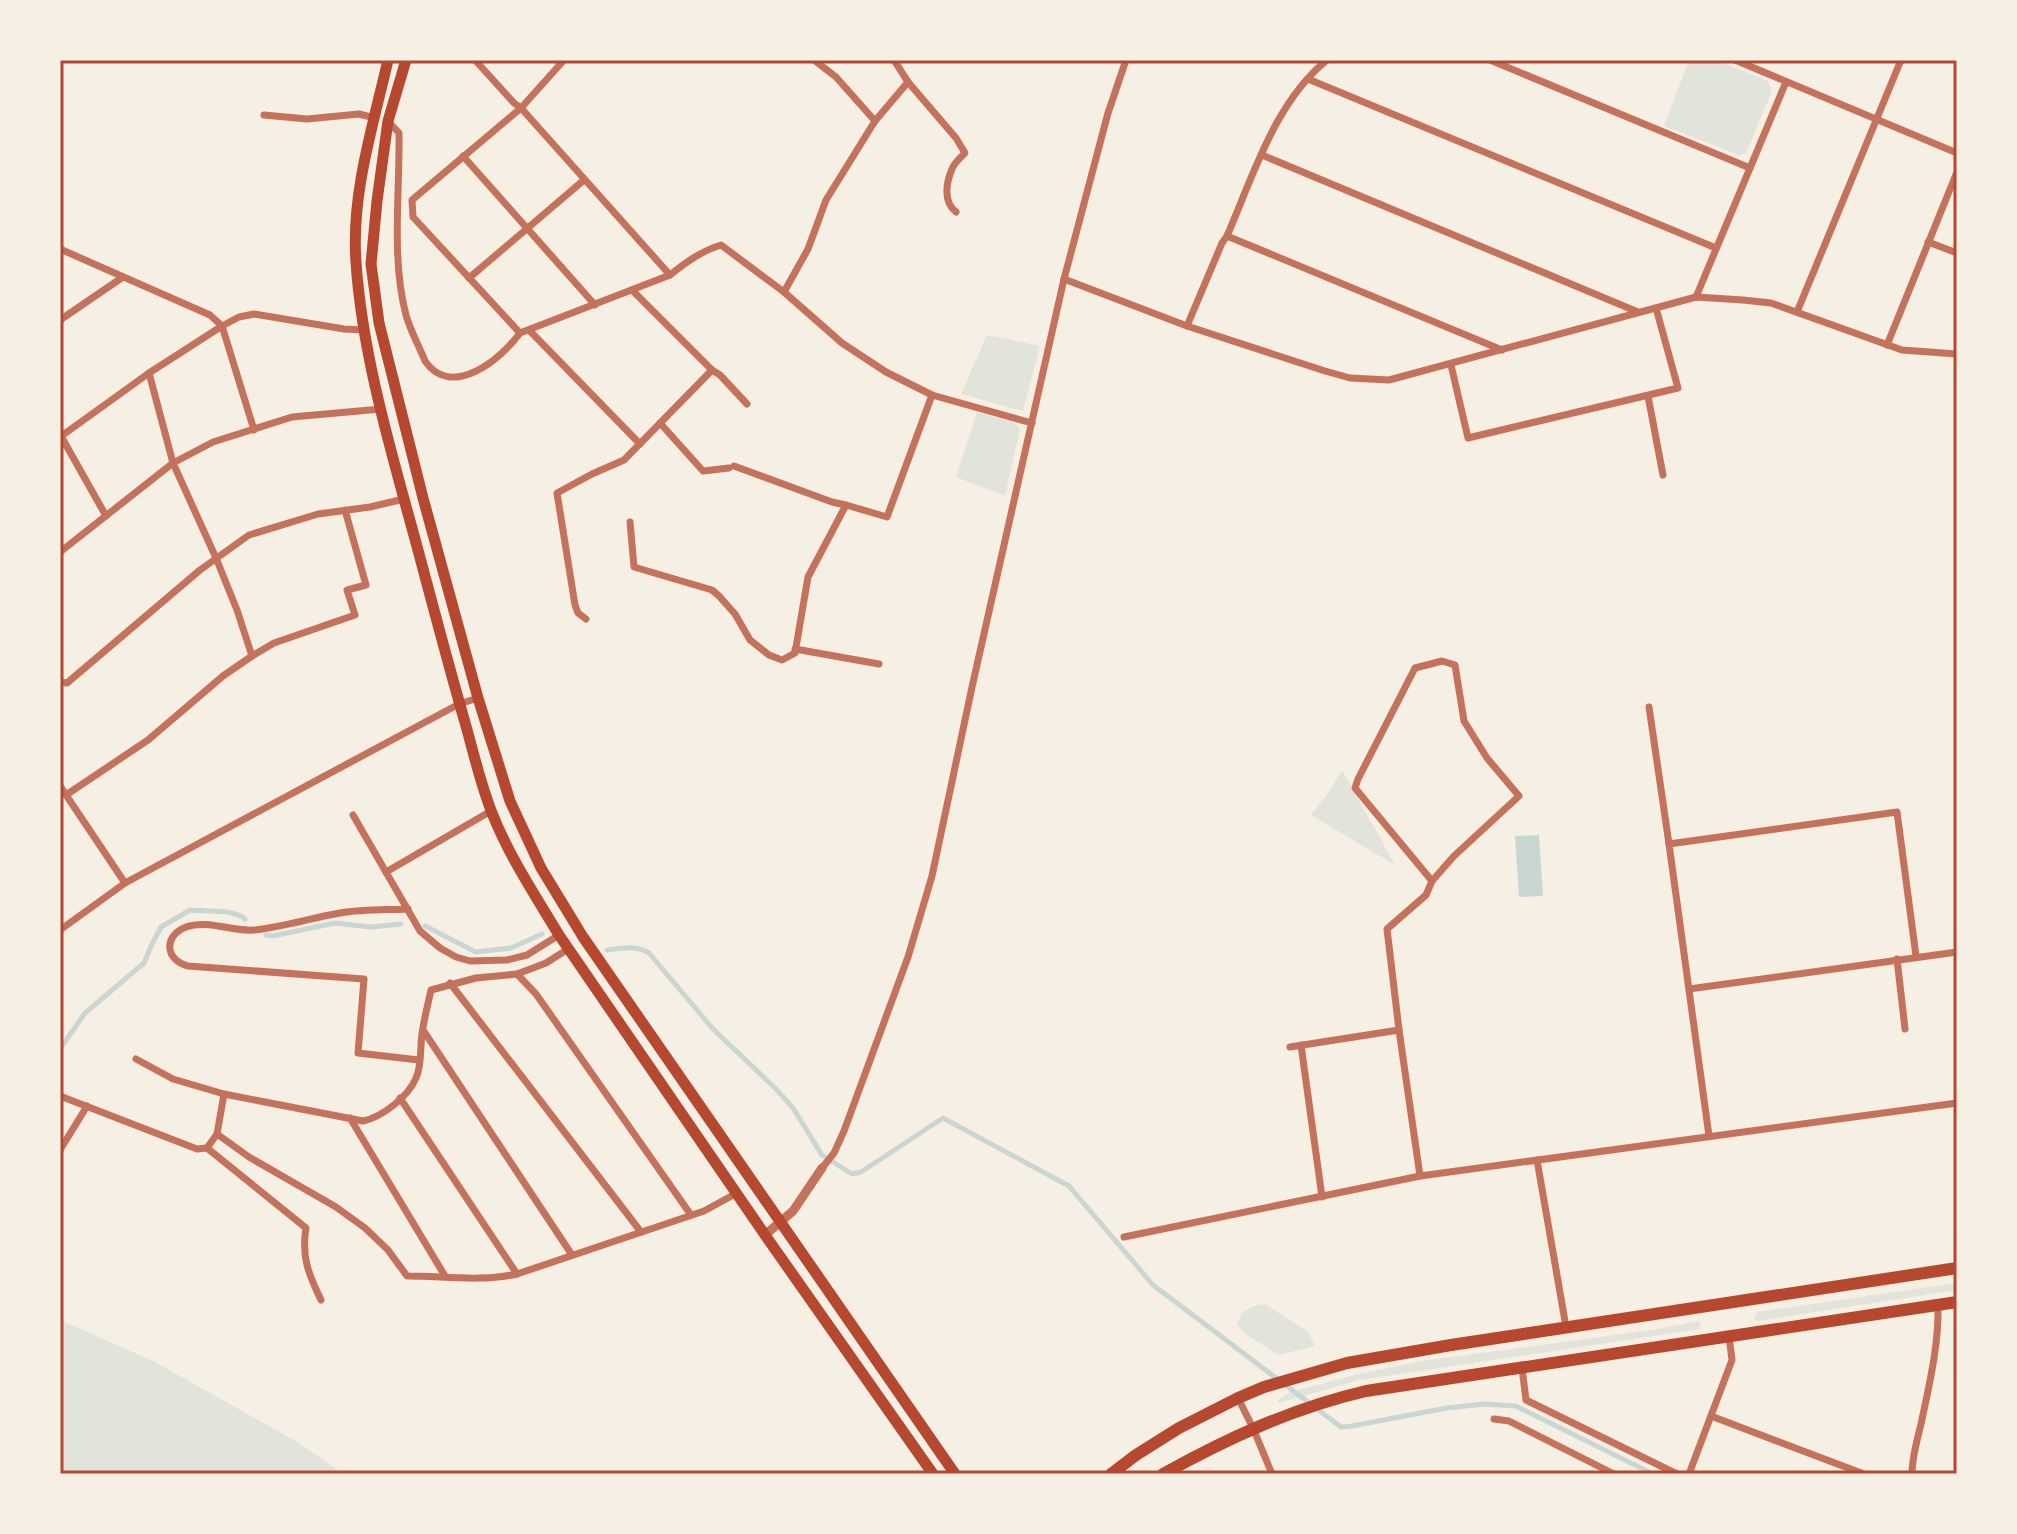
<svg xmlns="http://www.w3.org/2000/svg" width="2017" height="1534" viewBox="0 0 2017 1534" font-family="Ubuntu,sans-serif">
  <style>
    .green { fill: #e2e4dc }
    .water { fill: #c9d6d2 }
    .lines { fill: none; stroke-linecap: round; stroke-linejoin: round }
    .stream { stroke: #c9d6d2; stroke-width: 5 }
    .minor { stroke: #c5725c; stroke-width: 7 }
    .tertiary { stroke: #c5725c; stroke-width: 9 }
    .primary { stroke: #b5482f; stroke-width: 11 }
    .trunk { stroke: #b5482f; stroke-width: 12 }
    .neatline { fill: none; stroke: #b5482f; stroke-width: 3 }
  </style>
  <rect width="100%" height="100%" fill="#f6efe4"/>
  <!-- green -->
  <g class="green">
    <path d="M 1689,60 L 1716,60 L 1768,81 L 1772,91 L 1746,153 L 1739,155 L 1664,126 Z"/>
    <path d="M 987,335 L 1040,346 L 1023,411 L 961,394 Z"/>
    <path d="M 977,412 L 1015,423 L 1020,429 L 1005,496 L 956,477 Z"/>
    <path d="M 1342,770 L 1395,865 L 1311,815 L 1328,793 Z"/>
    <path d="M 1957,1283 L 1957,1290 L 1757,1321 L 1754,1318 L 1757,1312 Z"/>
    <path d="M 1265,1304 L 1308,1332 L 1315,1346 L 1278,1355 L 1244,1333 L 1237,1324 C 1242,1309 1250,1306 1265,1304 Z"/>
    <path d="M 60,1320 L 153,1361 L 299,1443 L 343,1474 L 60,1474 Z"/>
    <path d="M 1698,1321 L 1701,1323 L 1700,1329 L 1360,1380 L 1282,1402 L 1279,1403 L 1277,1400 L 1291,1392 L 1358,1374 L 1422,1361 L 1652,1330 Z"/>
  </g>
  <!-- water -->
  <path class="water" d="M 1539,835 L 1543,896 L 1519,897 L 1515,836 Z"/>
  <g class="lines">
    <!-- stream -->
    <g class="stream">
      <path d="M 425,926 L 476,952 L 511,948 L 542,934"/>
      <path d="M 266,935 L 273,936 L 335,923 L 371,927 L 401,924"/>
      <path d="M 607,950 C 623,948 636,945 649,953 L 713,1029 L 776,1089 L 793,1108 L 822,1155 L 852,1174 L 861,1172 L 943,1118 L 1069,1186 L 1153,1285 L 1341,1427 L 1352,1426 L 1447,1408 L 1484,1404 L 1516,1406 L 1653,1474"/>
      <path d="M 60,1049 L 85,1013 L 144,963 L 151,946 L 161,927 L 190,910 L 228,912 L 241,916 L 245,919"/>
    </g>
    <!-- minor -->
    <g class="minor">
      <path d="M 475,60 L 514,103 L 521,108 L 670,275"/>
      <path d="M 814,60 L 836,77 L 875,121"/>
      <path d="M 1490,60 L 1750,168"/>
      <path d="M 1735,60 L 1957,153"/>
      <path d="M 1308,79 L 1716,248"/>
      <path d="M 908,82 L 956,138 L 965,153 C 960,158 954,163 952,169 C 946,183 943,202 956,212"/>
      <path d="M 264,115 L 307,119 L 359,114 L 375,118"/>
      <path d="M 388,121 L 399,133 C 400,192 391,258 406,315 C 410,330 419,346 425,361 C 452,400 501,359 520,333 L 670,275 C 685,263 701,251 721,245 L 784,292 L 842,343 L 886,372 L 932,395 L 1032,423"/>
      <path d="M 1262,155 L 1638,312"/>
      <path d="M 463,156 L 595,305"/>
      <path d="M 1227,236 L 1502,350"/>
      <path d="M 1928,242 L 1957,253"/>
      <path d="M 60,249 L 210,315 L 222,326 L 254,430"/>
      <path d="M 469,278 L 584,180"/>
      <path d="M 1064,279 L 1187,326 L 1325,371 L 1350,378 L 1389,380 L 1696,297 L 1743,300 L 1771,303 L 1902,350 L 1957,354"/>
      <path d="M 784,292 L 808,249 L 826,200 L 875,121 L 908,82 L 894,60"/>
      <path d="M 1696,297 L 1786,82"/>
      <path d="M 1797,312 L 1901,60"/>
      <path d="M 60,320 L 123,277"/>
      <path d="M 1187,326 L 1222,243 L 1227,236 C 1253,176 1275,102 1327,60"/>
      <path d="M 529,330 L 640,444"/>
      <path d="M 520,333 L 413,217 L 412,200 L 521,108 L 564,60"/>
      <path d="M 1887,345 L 1957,172"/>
      <path d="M 1451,365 L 1468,438 L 1678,388 L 1656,308"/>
      <path d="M 712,370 L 720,375 L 747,404"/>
      <path d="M 149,373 L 173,463 L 216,558 L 237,610 L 252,656"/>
      <path d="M 1648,396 L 1663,475"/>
      <path d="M 660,423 L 703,471 L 729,468"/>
      <path d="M 61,436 L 106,516"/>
      <path d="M 60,437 L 149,373 L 222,326 L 239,317 L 254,314 L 344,329 L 364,330"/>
      <path d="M 734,466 L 832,502 L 846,505"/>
      <path d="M 630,522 L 634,567 L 712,590 L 719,596 L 735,614 L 750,640 L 769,655 L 782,660 L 795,653 L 808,577 L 846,505 L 887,517 L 932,395"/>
      <path d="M 60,552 L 173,463 L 213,442 L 292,417 L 381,409"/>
      <path d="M 586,619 L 578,613 L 575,605 L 557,493 L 592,474 L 624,460 L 712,370 L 632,290"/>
      <path d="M 795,649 L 879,664"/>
      <path d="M 1442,661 L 1455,665 L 1464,721 L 1487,758 L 1519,796 L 1454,856 L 1432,881 L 1355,788 L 1358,779 L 1415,668 Z"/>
      <path d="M 60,682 L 67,683 L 200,570 L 249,535 L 318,514 L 370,507 L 404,499"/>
      <path d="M 1649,707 L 1669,844"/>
      <path d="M 60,786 L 125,883"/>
      <path d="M 66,795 L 148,740 L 223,676 L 252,656 L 274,643 L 355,615 L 347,590 L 366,585 L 345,510"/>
      <path d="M 353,815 L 420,931 L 440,948 L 456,957 L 470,961 L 507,960 L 527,955 L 559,935"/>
      <path d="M 386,872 L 491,811"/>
      <path d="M 408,909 C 386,910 362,909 340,913 C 311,918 283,927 254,930 C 232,932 208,919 186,927 C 163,936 165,960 188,966 L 364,979 L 358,1053 L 419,1060"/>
      <path d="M 60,930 L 125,883 L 459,704 L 478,698"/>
      <path d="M 1897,959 L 1905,1029"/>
      <path d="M 517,974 L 536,994 L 691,1215"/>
      <path d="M 450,983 L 641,1232"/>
      <path d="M 1689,989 L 1957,952"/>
      <path d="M 423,1030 L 572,1255"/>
      <path d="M 1301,1045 L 1322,1197"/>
      <path d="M 1290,1047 L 1399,1030"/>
      <path d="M 136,1059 L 173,1079 L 224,1094"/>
      <path d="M 60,1096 L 197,1149 L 207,1148 L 217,1134 L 224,1094 L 363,1121 C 382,1117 408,1097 416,1078 C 422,1065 420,1047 422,1034 C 424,1019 428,1004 431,990 L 476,978 L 517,974 L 546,963 L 568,949"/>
      <path d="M 400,1098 L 517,1274"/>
      <path d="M 350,1118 L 445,1276"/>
      <path d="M 217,1134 L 249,1157 L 336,1207 L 365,1228 L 388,1250 L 407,1276 C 443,1276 482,1282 517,1274 L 704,1211 L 737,1193"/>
      <path d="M 1709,1136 L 1669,844 L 1897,812 L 1916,956"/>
      <path d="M 207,1148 L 306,1228 C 301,1257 309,1275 321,1300"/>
      <path d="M 60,1150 L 87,1106"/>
      <path d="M 1537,1160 L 1566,1327"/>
      <path d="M 822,1168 L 834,1153 L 844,1131 L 908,957 L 932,876 L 972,687 L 1064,279 L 1108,113 L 1126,60"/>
      <path d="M 1420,1176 L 1399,1030 L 1387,929 L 1426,895 L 1432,881"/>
      <path d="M 1124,1237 L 1420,1176 L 1957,1103"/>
      <path d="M 1522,1368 L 1526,1400 L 1677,1474"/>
      <path d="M 1238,1398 L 1253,1428 L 1272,1474"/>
      <path d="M 1711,1416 L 1864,1474"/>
      <path d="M 1494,1419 L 1509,1421 L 1614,1474"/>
      <path d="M 1689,1474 L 1732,1360 L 1729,1336"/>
      <path d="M 1912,1474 C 1912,1457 1917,1441 1921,1424 C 1929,1386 1939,1345 1938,1305"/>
    </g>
    <!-- tertiary -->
    <path class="tertiary" d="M 765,1235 L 793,1211 L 822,1168"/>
    <!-- primary -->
    <g class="primary">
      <path d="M 388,60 C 373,126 351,194 356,262 C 362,354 391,451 415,539 C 432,602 448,664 466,726 C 474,755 481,785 492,813 C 509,856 535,895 559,935 L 765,1235 L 933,1474"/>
      <path d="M 406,60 L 388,121 L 377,201 L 371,264 L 379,323 L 423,498 L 478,698 L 510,801 L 541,868 L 583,937 L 955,1474"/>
    </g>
    <!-- trunk -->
    <g class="trunk">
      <path d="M 1111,1474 L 1136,1455 L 1179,1428 L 1238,1398 L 1264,1387 L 1347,1363 L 1451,1345 L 1957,1268"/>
      <path d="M 1163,1474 C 1228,1438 1293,1408 1366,1391 L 1957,1302"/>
    </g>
  </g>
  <!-- border -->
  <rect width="2017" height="1534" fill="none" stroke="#f6efe4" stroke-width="124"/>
  <rect x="62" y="62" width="1893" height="1410" class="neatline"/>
</svg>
